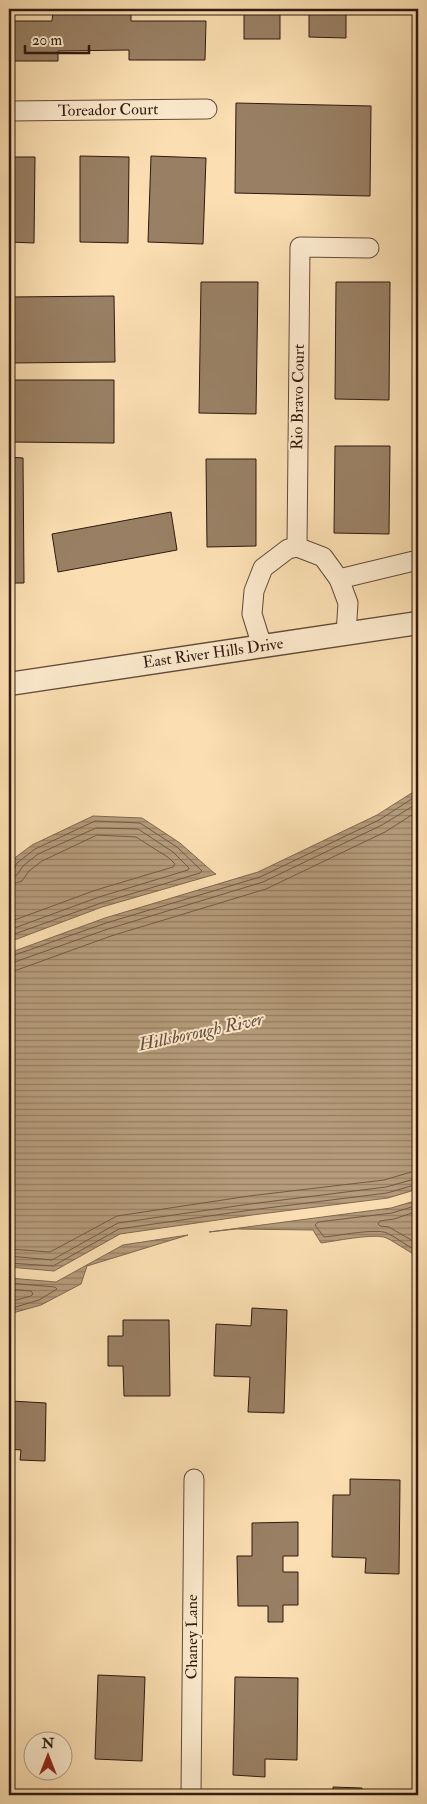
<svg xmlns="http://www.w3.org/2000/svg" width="427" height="1804" viewBox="0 0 427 1804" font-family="'IM FELL Double Pica',serif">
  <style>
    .water { fill: url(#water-rules); stroke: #806850 }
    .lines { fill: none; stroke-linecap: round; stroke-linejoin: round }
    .shore { stroke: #725a46; stroke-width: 1 }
    .building { fill: #998064; stroke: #2f1910 }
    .minor-casing { stroke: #624a38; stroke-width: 21 }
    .tertiary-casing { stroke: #624a38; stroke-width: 25 }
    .minor { stroke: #fceacd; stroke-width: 19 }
    .tertiary { stroke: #fceacd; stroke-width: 22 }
    .labels { text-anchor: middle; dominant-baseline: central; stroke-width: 4; stroke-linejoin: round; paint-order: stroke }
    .street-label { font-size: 16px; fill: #2f1910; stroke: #fceacd }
    .water-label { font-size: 18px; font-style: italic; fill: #654d3b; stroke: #fceacd }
  </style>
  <defs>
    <pattern id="water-rules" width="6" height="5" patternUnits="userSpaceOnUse" patternTransform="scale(1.25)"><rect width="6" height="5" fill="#b69c7b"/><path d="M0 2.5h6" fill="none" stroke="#947e63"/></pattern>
  </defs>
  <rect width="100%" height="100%" fill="#fbdfb2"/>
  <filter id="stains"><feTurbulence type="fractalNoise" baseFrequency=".004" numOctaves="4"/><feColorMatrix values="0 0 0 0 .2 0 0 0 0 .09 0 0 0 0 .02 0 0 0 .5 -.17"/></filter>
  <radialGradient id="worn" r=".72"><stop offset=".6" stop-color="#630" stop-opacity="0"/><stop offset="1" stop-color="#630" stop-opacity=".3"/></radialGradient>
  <!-- water -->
  <g class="water">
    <path d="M 418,789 L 418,1189 L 388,1198 L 252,1215 L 120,1234 L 54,1271 L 9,1267 L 9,953 L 105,918 L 258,872 L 377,815 Z"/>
    <path d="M 93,816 L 142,818 L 180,843 L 214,873 L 216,874 L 102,907 L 9,942 L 9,877 L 12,860 L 32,845 Z"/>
    <path d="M 418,1200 L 418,1256 C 408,1252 391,1239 384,1237 C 369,1234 336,1241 321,1243 L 313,1230 L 236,1229 L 209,1232 L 391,1208 Z"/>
    <path d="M 188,1235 L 87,1266 L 81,1284 L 41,1305 L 9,1314 L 9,1278 L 56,1282 L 123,1245 Z"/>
  </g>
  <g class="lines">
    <!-- shore -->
    <g class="shore">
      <path d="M 9,871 L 14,869 L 17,863 L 35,849 L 95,821 L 140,823 L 177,847 L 202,871 L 200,873 L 101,903 L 9,936"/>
      <path d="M 9,877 L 17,875 L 23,866 L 38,854 L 96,828 L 138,829 L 173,852 L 189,868 L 188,870 L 99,897 L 9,930"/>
      <path d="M 9,885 L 22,881 L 29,871 L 42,861 L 97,835 L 136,837 L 169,858 L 175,864 L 173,867 L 96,890 L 9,922"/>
      <path d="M 9,957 L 106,923 L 260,877 L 379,820 L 418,795"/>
      <path d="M 9,964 L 108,929 L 263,882 L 382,825 L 418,803"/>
      <path d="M 9,971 L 17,970 L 111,936 L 266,889 L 385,832 L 418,811"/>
      <path d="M 418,1205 L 392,1213 L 318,1222 L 315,1225 L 324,1237 C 338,1236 375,1228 387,1233 C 398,1238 407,1247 418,1251"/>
      <path d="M 418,1211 L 394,1219 L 380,1221 L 378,1224 L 380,1226 L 389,1227 L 418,1244"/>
      <path d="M 9,1249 L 50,1252 L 117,1216 L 249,1196 L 384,1180 L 418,1170"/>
      <path d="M 9,1256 L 52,1260 L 118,1223 L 250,1204 L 386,1187 L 418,1178"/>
      <path d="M 9,1263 L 53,1266 L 119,1229 L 251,1210 L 387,1193 L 418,1184"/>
      <path d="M 9,1283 L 55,1287 L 57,1289 L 39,1300 L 9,1309"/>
      <path d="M 9,1289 L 31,1291 L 33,1294 L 31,1296 L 9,1302"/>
    </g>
  </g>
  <!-- building -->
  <g class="building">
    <rect x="244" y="9" width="36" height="30"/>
    <path d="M 309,9 L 346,9 L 346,38 L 309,37 Z"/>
    <path d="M 415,9 L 418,9 L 418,97 L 414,97 Z"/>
    <path d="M 53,11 L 131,11 L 131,21 L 206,21 L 205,60 L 129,60 L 129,50 L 58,51 L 58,61 L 9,61 L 9,21 L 52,21 Z"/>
    <path d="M 236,103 L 371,106 L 370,196 L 235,193 Z"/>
    <path d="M 80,156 L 129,157 L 128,243 L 80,242 Z"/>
    <path d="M 151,156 L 206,158 L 203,244 L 148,242 Z"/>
    <path d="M 9,157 L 35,157 L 34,243 L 9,242 Z"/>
    <rect x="414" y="170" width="4" height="39"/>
    <path d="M 201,282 L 258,282 L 256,414 L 199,413 Z"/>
    <path d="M 336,282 L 390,282 L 389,400 L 335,399 Z"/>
    <path d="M 114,296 L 115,362 L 9,363 L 9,297 Z"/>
    <path d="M 9,380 L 114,380 L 114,443 L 9,442 Z"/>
    <path d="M 335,446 L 390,446 L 389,534 L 334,533 Z"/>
    <path d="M 9,457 L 23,458 L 24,583 L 9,583 Z"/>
    <path d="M 206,459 L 256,459 L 256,546 L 207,547 Z"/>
    <path d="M 171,512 L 177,550 L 58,572 L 52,534 Z"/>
    <path d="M 252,1308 L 287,1310 L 284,1413 L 248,1412 L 250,1377 L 214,1376 L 216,1324 L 251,1326 Z"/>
    <path d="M 123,1320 L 169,1320 L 170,1396 L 124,1396 L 123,1366 L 108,1366 L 108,1336 L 123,1336 Z"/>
    <path d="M 9,1388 L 12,1388 L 11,1401 L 46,1403 L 45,1461 L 20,1460 L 21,1450 L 9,1449 Z"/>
    <path d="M 350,1479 L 400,1480 L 399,1574 L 365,1573 L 366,1558 L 332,1557 L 333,1495 L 350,1495 Z"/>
    <path d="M 298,1522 L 298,1556 L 283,1556 L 283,1572 L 298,1572 L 298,1605 L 283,1605 L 283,1622 L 268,1622 L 268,1606 L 238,1606 L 237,1556 L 252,1556 L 252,1523 Z"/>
    <path d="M 98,1675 L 145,1677 L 142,1761 L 95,1759 Z"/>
    <path d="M 235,1677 L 298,1678 L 297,1760 L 265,1759 L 265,1777 L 233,1775 Z"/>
    <path d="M 333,1787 L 362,1788 L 362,1795 L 333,1795 Z"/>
  </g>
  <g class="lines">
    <!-- minor casing -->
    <g class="minor-casing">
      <g id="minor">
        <path d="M 9,111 L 207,109"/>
        <path d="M 297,547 L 300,247 L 369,248"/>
        <path d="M 339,579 L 418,560"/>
        <path d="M 262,646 L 252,614 L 254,591 L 263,568 L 288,549 L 297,547 L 323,557 L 339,579 L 348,603 L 346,634"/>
        <path d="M 191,1795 L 194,1479"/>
      </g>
    </g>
    <!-- tertiary casing -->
    <g class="tertiary-casing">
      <path id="tertiary" d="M 9,684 L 418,623"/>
    </g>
    <!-- minor -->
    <use href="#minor" class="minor"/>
    <!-- tertiary -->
    <use href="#tertiary" class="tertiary"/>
  </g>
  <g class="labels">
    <!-- street labels -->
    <g class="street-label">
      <text transform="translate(108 110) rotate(-1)">Toreador Court</text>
      <text transform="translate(298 397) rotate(-89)">Rio Bravo Court</text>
      <text transform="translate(213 653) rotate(-8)">East River Hills Drive</text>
      <text transform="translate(192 1637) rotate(-90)">Chaney Lane</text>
    </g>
    <!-- water labels -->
    <g class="water-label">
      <text transform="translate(201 1032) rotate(-12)">Hillsborough River</text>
    </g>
  </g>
  <!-- margin -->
  <rect width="427" height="1804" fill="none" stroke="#fbdfb2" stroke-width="30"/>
  <rect x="10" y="10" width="407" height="1784" fill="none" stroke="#2f1910" stroke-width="2.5"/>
  <rect x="15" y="15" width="397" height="1774" fill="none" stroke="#2f1910"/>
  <!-- north arrow -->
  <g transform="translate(48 1756)"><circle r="24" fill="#fceacd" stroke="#aa9681"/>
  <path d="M0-4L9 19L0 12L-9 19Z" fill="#8f2418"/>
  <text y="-8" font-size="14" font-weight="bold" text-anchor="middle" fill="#2f1910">N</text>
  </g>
  <!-- scale -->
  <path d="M25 45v8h64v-8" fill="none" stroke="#2f1910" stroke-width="2.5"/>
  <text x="32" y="45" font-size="15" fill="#2f1910" stroke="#fceacd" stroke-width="4" paint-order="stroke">20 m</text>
  <rect width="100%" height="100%" filter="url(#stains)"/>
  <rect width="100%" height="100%" fill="url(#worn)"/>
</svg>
